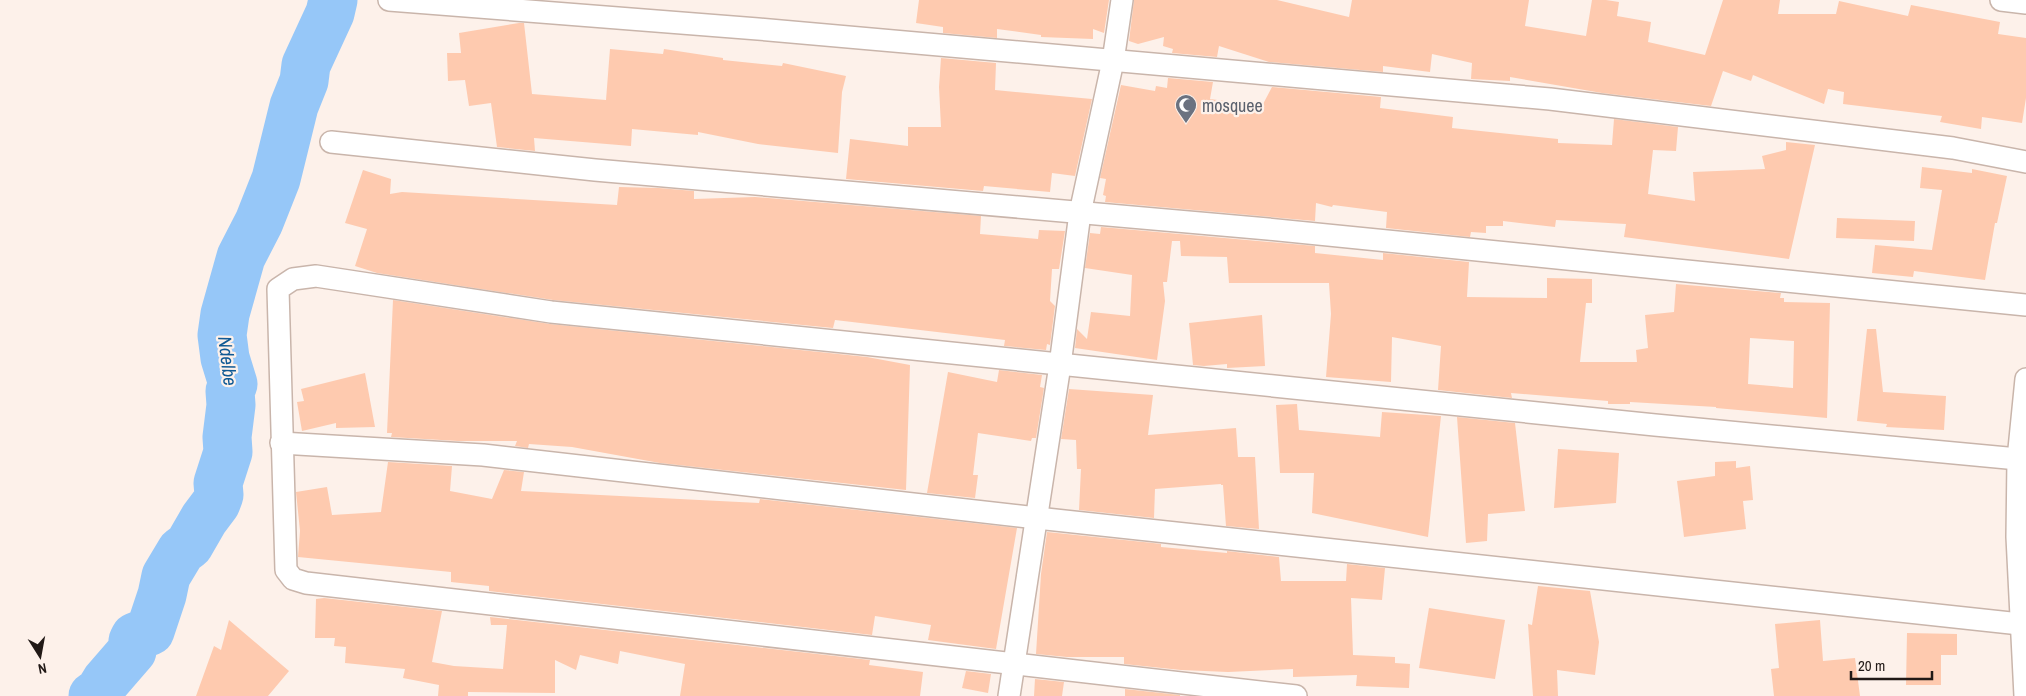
<svg xmlns="http://www.w3.org/2000/svg" width="2026" height="696" viewBox="0 0 2026 696" font-family="'Archivo Narrow',sans-serif">
  <style>
    .lines { fill: none; stroke-linecap: round; stroke-linejoin: round }
    .river { stroke: #96c7f8; stroke-width: 49 }
    .building { fill: #fecaaf; fill-rule: evenodd }
    .street-casing { stroke: #c9b5ab; stroke-width: 24 }
    .street { stroke: #fff; stroke-width: 21 }
    .labels { text-anchor: middle; dominant-baseline: central; stroke-width: 4.5; stroke-linejoin: round; paint-order: stroke }
    .worship-label { font-size: 18px; fill: #5b616d; stroke: #fdf1ea; text-anchor: start }
    .water-label { font-size: 19px; font-style: italic; fill: #0f5994; stroke: #fdf1ea }
  </style>
  <rect width="100%" height="100%" fill="#fdf1ea"/>
  <g class="lines">
    <!-- river -->
    <path class="river" d="M 93,696 L 98,694 L 106,681 L 132,651 L 133,641 L 135,637 L 150,631 L 162,595 L 166,576 L 181,551 L 189,545 L 204,519 L 216,503 L 219,495 L 218,483 L 228,452 L 227,437 L 231,405 L 230,391 L 233,384 L 225,358 L 222,335 L 225,314 L 241,257 L 259,222 L 276,179 L 294,106 L 304,81 L 306,65 L 330,13 L 333,0"/>
  </g>
  <!-- building -->
  <g class="building">
    <path d="M 919,0 L 1109,0 L 1104,33 L 1093,29 L 1093,39 L 1041,37 L 1041,35 L 997,29 L 997,38 L 943,33 L 943,27 L 916,23 Z"/>
    <path d="M 1134,0 L 1277,0 L 1349,17 L 1352,0 L 1529,0 L 1525,26 L 1586,36 L 1592,0 L 1606,0 L 1619,2 L 1617,16 L 1651,22 L 1648,42 L 1705,55 L 1723,0 L 1780,0 L 1778,14 L 1836,14 L 1839,1 L 1908,16 L 1911,5 L 2000,22 L 1998,34 L 2026,38 L 2026,98 L 2022,123 L 1982,117 L 1981,129 L 1940,122 L 1942,116 L 1843,104 L 1844,92 L 1828,89 L 1824,104 L 1753,75 L 1751,81 L 1723,71 L 1711,106 L 1602,93 L 1510,77 L 1510,81 L 1471,79 L 1472,63 L 1432,54 L 1430,72 L 1383,66 L 1383,72 L 1269,62 L 1219,46 L 1217,57 L 1172,53 L 1173,49 L 1163,46 L 1164,37 L 1138,44 L 1129,41 Z"/>
    <path d="M 519,23 L 524,23 L 532,94 L 606,100 L 610,49 L 663,54 L 664,49 L 723,58 L 723,60 L 782,66 L 783,63 L 846,76 L 842,92 L 838,153 L 758,144 L 698,132 L 698,135 L 632,129 L 631,146 L 534,138 L 535,151 L 497,147 L 491,103 L 469,106 L 465,80 L 448,81 L 447,53 L 461,53 L 459,33 Z"/>
    <path d="M 941,58 L 996,63 L 995,90 L 1092,99 L 1075,176 L 1052,173 L 1050,192 L 984,186 L 983,191 L 846,179 L 850,139 L 908,146 L 908,127 L 941,127 L 939,87 Z"/>
    <path d="M 1168,78 L 1213,82 L 1210,99 L 1262,106 L 1272,87 L 1381,97 L 1380,108 L 1453,117 L 1452,128 L 1558,139 L 1558,143 L 1612,145 L 1614,119 L 1678,127 L 1676,151 L 1653,150 L 1648,194 L 1695,201 L 1693,172 L 1765,169 L 1762,156 L 1786,150 L 1786,142 L 1815,145 L 1789,259 L 1624,237 L 1626,224 L 1556,220 L 1555,227 L 1503,221 L 1503,226 L 1486,226 L 1486,233 L 1471,232 L 1470,237 L 1386,228 L 1387,212 L 1333,205 L 1332,207 L 1316,203 L 1315,221 L 1105,202 L 1106,196 L 1103,195 L 1106,179 L 1100,178 L 1121,85 L 1155,91 L 1156,86 L 1167,88 Z"/>
    <path d="M 1922,167 L 1972,173 L 1972,169 L 2007,176 L 1997,223 L 1995,223 L 1985,280 L 1914,271 L 1913,277 L 1872,273 L 1875,245 L 1932,250 L 1942,190 L 1920,188 Z"/>
    <path d="M 363,170 L 391,179 L 390,194 L 402,192 L 617,205 L 619,187 L 659,188 L 694,191 L 694,199 L 755,197 L 981,216 L 980,234 L 1038,239 L 1039,230 L 1065,231 L 1059,269 L 1052,269 L 1050,301 L 1055,306 L 1050,345 L 1047,344 L 1046,350 L 1004,346 L 1005,340 L 835,320 L 833,328 L 553,300 L 377,273 L 355,266 L 367,229 L 345,223 Z"/>
    <path d="M 1837,218 L 1915,221 L 1914,241 L 1836,238 Z"/>
    <path d="M 1101,227 L 1315,246 L 1315,253 L 1383,260 L 1383,253 L 1469,262 L 1467,297 L 1547,298 L 1547,278 L 1592,279 L 1592,303 L 1586,303 L 1580,362 L 1637,362 L 1636,350 L 1648,348 L 1645,315 L 1674,312 L 1676,284 L 1781,293 L 1780,298 L 1784,298 L 1784,302 L 1830,303 L 1827,418 L 1716,408 L 1716,407 L 1630,402 L 1630,404 L 1608,404 L 1608,401 L 1511,393 L 1512,398 L 1438,390 L 1441,346 L 1392,337 L 1391,382 L 1326,377 L 1331,314 L 1329,283 L 1229,283 L 1227,257 L 1181,256 L 1180,241 L 1172,241 L 1167,282 L 1163,282 L 1165,301 L 1157,360 L 1075,348 L 1077,329 L 1087,339 L 1091,312 L 1130,316 L 1132,275 L 1085,268 L 1090,233 L 1100,234 ZM 1750,338 L 1794,341 L 1793,388 L 1748,384 Z"/>
    <path d="M 393,300 L 550,324 L 867,357 L 910,365 L 906,490 L 660,463 L 572,447 L 529,444 L 528,448 L 515,446 L 517,441 L 458,441 L 391,437 L 392,433 L 387,433 Z"/>
    <path d="M 1262,315 L 1265,366 L 1227,368 L 1227,364 L 1204,366 L 1193,365 L 1189,323 Z"/>
    <path d="M 1867,329 L 1876,329 L 1883,392 L 1946,396 L 1944,430 L 1886,427 L 1887,424 L 1857,421 Z"/>
    <path d="M 999,370 L 1042,375 L 1040,387 L 1044,388 L 1036,438 L 1032,438 L 1031,441 L 978,433 L 973,475 L 978,475 L 975,498 L 927,493 L 948,372 L 997,382 Z"/>
    <path d="M 365,373 L 375,427 L 336,428 L 336,423 L 302,431 L 297,402 L 304,401 L 301,389 Z"/>
    <path d="M 1069,389 L 1153,395 L 1148,435 L 1236,428 L 1238,457 L 1255,457 L 1259,529 L 1226,526 L 1223,485 L 1221,485 L 1221,484 L 1155,489 L 1154,518 L 1079,510 L 1081,469 L 1077,469 L 1076,440 L 1061,439 Z"/>
    <path d="M 1297,404 L 1299,430 L 1380,437 L 1382,412 L 1441,416 L 1428,537 L 1312,513 L 1314,473 L 1280,473 L 1276,405 Z"/>
    <path d="M 1457,417 L 1515,423 L 1525,511 L 1488,514 L 1487,541 L 1466,543 Z"/>
    <path d="M 1558,449 L 1619,453 L 1616,503 L 1554,508 Z"/>
    <path d="M 1736,461 L 1736,468 L 1750,466 L 1753,500 L 1743,501 L 1746,529 L 1684,537 L 1677,481 L 1715,476 L 1715,462 Z"/>
    <path d="M 388,462 L 452,466 L 450,491 L 492,499 L 504,470 L 524,472 L 521,491 L 759,503 L 760,499 L 1017,528 L 996,649 L 928,640 L 931,625 L 875,616 L 872,635 L 489,591 L 489,586 L 451,582 L 451,572 L 298,557 L 300,531 L 296,492 L 327,487 L 332,515 L 381,512 Z"/>
    <path d="M 1047,532 L 1153,543 L 1161,544 L 1161,547 L 1227,553 L 1227,551 L 1279,557 L 1281,581 L 1346,581 L 1347,564 L 1385,568 L 1382,600 L 1351,598 L 1353,655 L 1395,657 L 1395,663 L 1410,664 L 1409,688 L 1356,686 L 1357,675 L 1293,677 L 1293,669 L 1228,672 L 1181,670 L 1124,664 L 1124,657 L 1067,657 L 1036,654 L 1041,574 Z"/>
    <path d="M 1538,586 L 1590,591 L 1599,642 L 1595,675 L 1557,670 L 1558,696 L 1533,696 L 1528,624 L 1532,625 Z"/>
    <path d="M 324,598 L 442,611 L 432,662 L 454,666 L 503,669 L 507,625 L 491,625 L 490,617 L 870,660 L 869,665 L 923,672 L 920,696 L 680,696 L 685,664 L 620,651 L 618,664 L 580,655 L 576,670 L 555,660 L 555,693 L 468,692 L 468,696 L 438,696 L 439,685 L 403,678 L 405,669 L 345,663 L 346,647 L 334,646 L 335,638 L 315,638 L 316,599 Z"/>
    <path d="M 1429,608 L 1505,620 L 1495,679 L 1419,668 Z"/>
    <path d="M 229,620 L 289,671 L 268,696 L 196,696 L 214,646 L 221,650 Z"/>
    <path d="M 1820,620 L 1823,661 L 1855,658 L 1860,696 L 1774,696 L 1771,669 L 1779,668 L 1775,624 Z"/>
    <path d="M 1907,633 L 1957,634 L 1957,655 L 1941,655 L 1941,685 L 1906,685 Z"/>
    <path d="M 966,671 L 991,674 L 988,693 L 962,688 Z"/>
    <path d="M 1035,679 L 1064,682 L 1062,696 L 1034,696 Z"/>
    <path d="M 1125,689 L 1180,695 L 1180,696 L 1125,696 Z"/>
  </g>
  <g class="lines">
    <!-- street casing -->
    <g class="street-casing">
      <g id="street">
        <path d="M 389,0 L 758,29 L 1550,99 L 1953,148 L 2026,162"/>
        <path d="M 2001,0 L 2026,3"/>
        <path d="M 331,142 L 595,170 L 1268,229 L 2026,305"/>
        <path d="M 281,443 L 483,455 L 1037,518 L 2020,624"/>
        <path d="M 1009,696 L 1060,365 L 1080,213 L 1113,61 L 1122,0"/>
        <path d="M 1296,696 L 306,583 L 293,579 L 286,570 L 278,289 L 293,279 L 316,276 L 551,312 L 1655,425 L 2018,459"/>
        <path d="M 2025,696 L 2017,537 L 2018,459 L 2026,379"/>
      </g>
    </g>
    <!-- street -->
    <use href="#street" class="street"/>
  </g>
  <!-- icons -->
  <defs>
    <g id="mosque-pin" transform="scale(1.125)"><path d="M0 17L-7.5 6A9.5 9.5 0 1 1 7.5 6Z" fill="#6b7280" stroke="#fdf1ea"/><path d="M3.5-4.9A6 6 0 1 0 3.5 4.9A5 5 0 1 1 3.5-4.9Z" fill="#fff"/></g>
  </defs>
  <g fill-rule="evenodd">
    <use href="#mosque-pin" x="1186" y="105"/>
  </g>
  <g class="labels">
    <!-- worship labels -->
    <g class="worship-label">
      <text x="1202" y="105">mosquee</text>
    </g>
    <!-- water labels -->
    <g class="water-label">
      <text transform="translate(228 361) rotate(83)">Ndelbe</text>
    </g>
  </g>
  <!-- north arrow -->
  <g transform="translate(40 656) rotate(169)" stroke="#fdf1ea" stroke-width="4" paint-order="stroke">
  <path d="M0-4L9 19L0 12L-9 19Z" fill="#211916"/>
  <text y="-8" font-size="14" font-weight="bold" text-anchor="middle" fill="#211916">N</text>
  </g>
  <!-- scale -->
  <path d="M1851 671v8h81v-8" fill="none" stroke="#211916" stroke-width="2.5"/>
  <text x="1858" y="671" font-size="15" fill="#211916" stroke="#fdf1ea" stroke-width="4" paint-order="stroke">20 m</text>
</svg>
